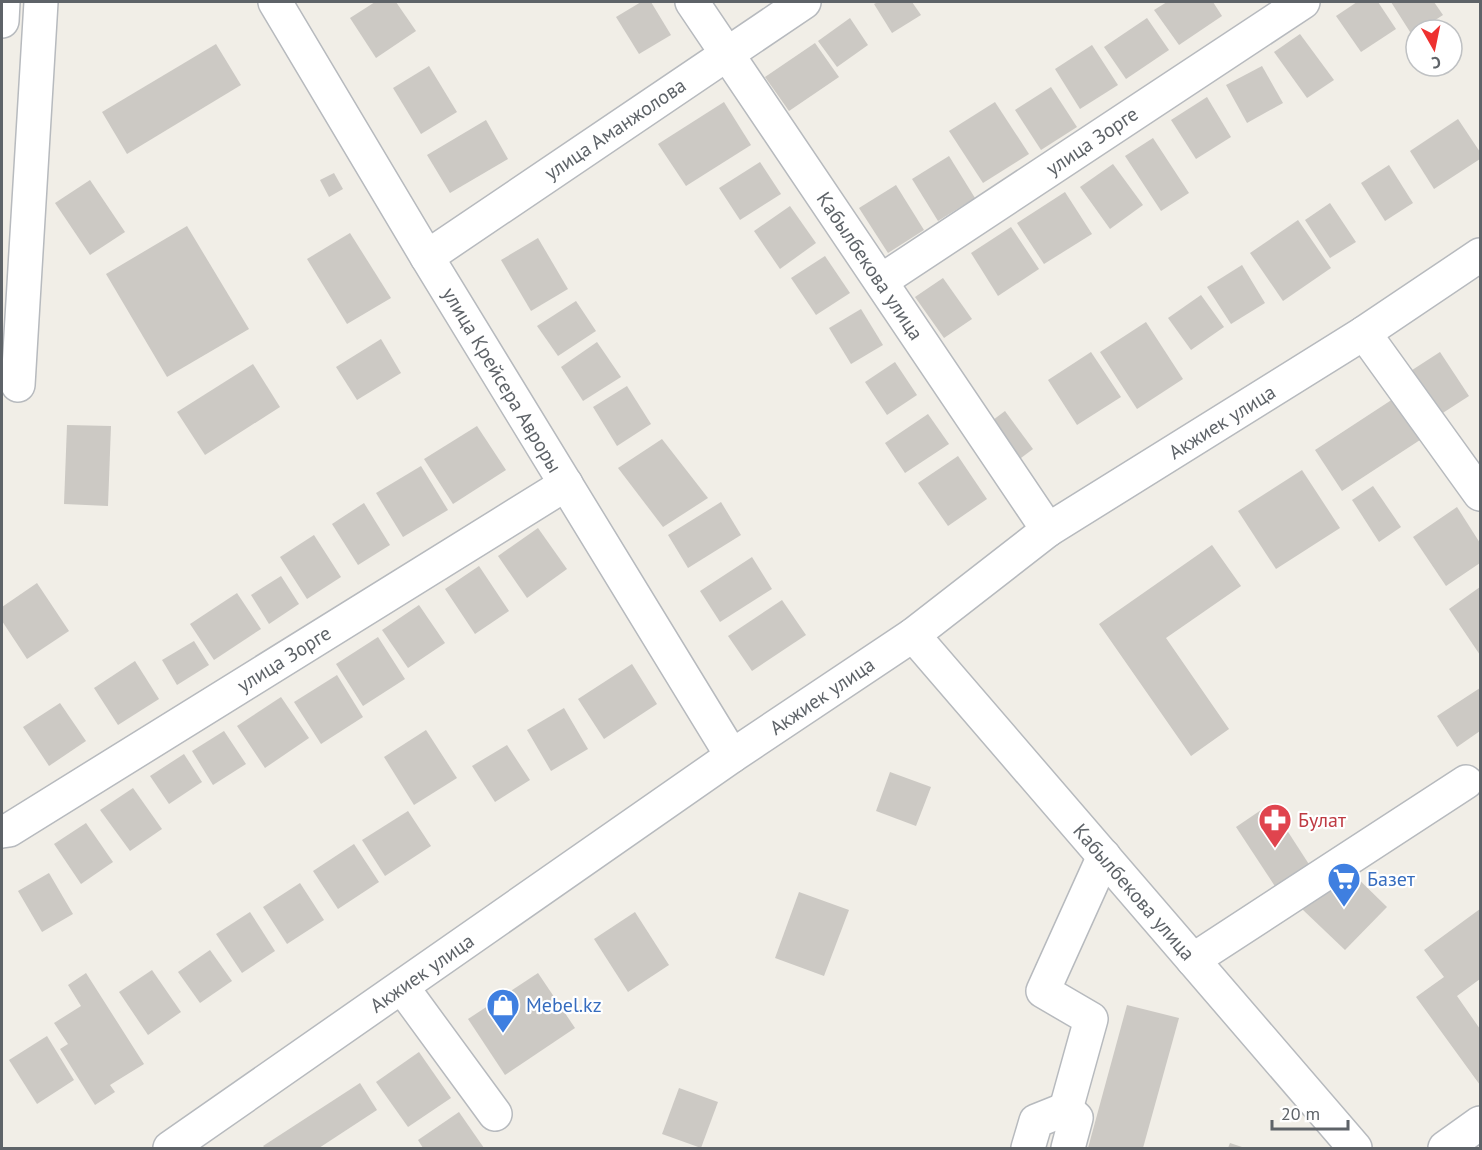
<svg xmlns="http://www.w3.org/2000/svg" width="1482" height="1150" viewBox="0 0 1482 1150" font-family="'PT Sans',sans-serif">
  <style>
    .building { fill: #ccc9c4 }
    .lines { fill: none; stroke-linecap: round; stroke-linejoin: round }
    .minor-casing { stroke: #b7babe; stroke-width: 36 }
    .minor { stroke: #fff; stroke-width: 33 }
    .labels { text-anchor: middle; dominant-baseline: central; stroke-width: 4.5; stroke-linejoin: round; paint-order: stroke }
    .street-label { font-size: 20px; fill: #5e6368; stroke: #fff }
    .health-label { font-size: 20px; fill: #be3a42; stroke: #fff; text-anchor: start }
    .shop-label { font-size: 20px; fill: #366cbe; stroke: #fff; text-anchor: start }
  </style>
  <rect width="100%" height="100%" fill="#f1eee7"/>
  <!-- building -->
  <g class="building">
    <path d="M 375,2 L 396,2 L 416,31 L 376,58 L 350,18 Z"/>
    <path d="M 641,2 L 651,2 L 671,35 L 639,54 L 616,17 Z"/>
    <path d="M 878,2 L 912,2 L 921,15 L 892,33 L 874,4 Z"/>
    <path d="M 1167,2 L 1213,2 L 1222,16 L 1179,45 L 1154,10 Z"/>
    <path d="M 1357,2 L 1378,2 L 1396,29 L 1361,52 L 1336,16 Z"/>
    <path d="M 1391,2 L 1434,2 L 1443,15 L 1420,30 L 1416,30 L 1412,35 Z"/>
    <path d="M 850,18 L 868,45 L 837,67 L 818,41 Z"/>
    <path d="M 1147,18 L 1169,50 L 1126,79 L 1104,47 Z"/>
    <path d="M 1300,34 L 1334,80 L 1307,98 L 1274,52 Z"/>
    <path d="M 815,43 L 839,77 L 789,111 L 765,77 Z"/>
    <path d="M 216,44 L 241,85 L 127,154 L 102,112 Z"/>
    <path d="M 1092,45 L 1118,85 L 1080,109 L 1055,69 Z"/>
    <path d="M 429,66 L 457,112 L 421,134 L 393,88 Z"/>
    <path d="M 1262,66 L 1283,103 L 1247,123 L 1226,85 Z"/>
    <path d="M 1051,87 L 1077,127 L 1041,150 L 1015,110 Z"/>
    <path d="M 1207,97 L 1231,137 L 1196,159 L 1171,120 Z"/>
    <path d="M 724,102 L 751,145 L 686,186 L 658,144 Z"/>
    <path d="M 995,102 L 1029,154 L 983,183 L 949,131 Z"/>
    <path d="M 1458,119 L 1480,152 L 1480,159 L 1434,189 L 1410,151 Z"/>
    <path d="M 486,120 L 508,159 L 450,193 L 427,155 Z"/>
    <path d="M 1153,138 L 1189,193 L 1161,211 L 1125,156 Z"/>
    <path d="M 949,156 L 975,198 L 938,221 L 912,179 Z"/>
    <path d="M 760,162 L 781,194 L 740,220 L 719,188 Z"/>
    <path d="M 1113,164 L 1143,205 L 1110,229 L 1080,187 Z"/>
    <path d="M 1389,165 L 1413,203 L 1385,221 L 1361,183 Z"/>
    <path d="M 334,173 L 343,189 L 329,197 L 320,180 Z"/>
    <path d="M 90,180 L 125,232 L 90,255 L 55,203 Z"/>
    <path d="M 896,185 L 924,230 L 888,253 L 859,208 Z"/>
    <path d="M 1065,192 L 1092,234 L 1044,264 L 1017,223 Z"/>
    <path d="M 1330,203 L 1356,242 L 1330,258 L 1305,220 Z"/>
    <path d="M 790,206 L 816,243 L 780,269 L 754,231 Z"/>
    <path d="M 1298,220 L 1331,268 L 1283,301 L 1250,253 Z"/>
    <path d="M 187,226 L 249,329 L 167,377 L 106,274 Z"/>
    <path d="M 1011,227 L 1039,269 L 998,296 L 971,253 Z"/>
    <path d="M 350,233 L 391,298 L 347,324 L 307,259 Z"/>
    <path d="M 538,238 L 568,289 L 531,311 L 501,260 Z"/>
    <path d="M 825,256 L 850,293 L 816,315 L 791,278 Z"/>
    <path d="M 1242,265 L 1265,303 L 1231,324 L 1207,287 Z"/>
    <path d="M 943,278 L 972,319 L 944,338 L 915,297 Z"/>
    <path d="M 1201,295 L 1224,327 L 1191,350 L 1168,318 Z"/>
    <path d="M 576,301 L 596,331 L 558,356 L 537,326 Z"/>
    <path d="M 861,309 L 883,345 L 851,364 L 829,328 Z"/>
    <path d="M 1146,322 L 1183,379 L 1137,409 L 1100,352 Z"/>
    <path d="M 381,339 L 401,373 L 357,400 L 336,367 Z"/>
    <path d="M 597,342 L 621,377 L 583,401 L 561,367 Z"/>
    <path d="M 1091,352 L 1121,397 L 1077,425 L 1048,380 Z"/>
    <path d="M 1440,352 L 1469,396 L 1435,418 L 1406,374 Z"/>
    <path d="M 895,362 L 917,395 L 887,415 L 865,382 Z"/>
    <path d="M 253,364 L 280,407 L 205,455 L 177,412 Z"/>
    <path d="M 627,386 L 651,424 L 617,446 L 593,407 Z"/>
    <path d="M 1393,399 L 1420,440 L 1342,491 L 1315,450 Z"/>
    <path d="M 1005,411 L 1033,449 L 1017,461 L 989,423 Z"/>
    <path d="M 928,414 L 949,444 L 905,473 L 885,443 Z"/>
    <path d="M 67,425 L 111,426 L 108,506 L 64,504 Z"/>
    <path d="M 477,426 L 506,470 L 453,504 L 424,459 Z"/>
    <path d="M 662,439 L 708,498 L 663,527 L 618,468 Z"/>
    <path d="M 958,456 L 987,499 L 948,526 L 918,483 Z"/>
    <path d="M 421,466 L 448,510 L 403,537 L 376,493 Z"/>
    <path d="M 1302,470 L 1340,528 L 1276,569 L 1238,511 Z"/>
    <path d="M 1373,486 L 1401,527 L 1379,542 L 1352,500 Z"/>
    <path d="M 721,502 L 741,535 L 688,568 L 668,535 Z"/>
    <path d="M 364,503 L 390,545 L 358,565 L 332,524 Z"/>
    <path d="M 1457,507 L 1480,543 L 1480,563 L 1446,586 L 1413,537 Z"/>
    <path d="M 538,528 L 567,569 L 527,598 L 498,556 Z"/>
    <path d="M 314,535 L 341,577 L 307,599 L 280,557 Z"/>
    <path d="M 1212,545 L 1241,586 L 1166,638 L 1229,729 L 1191,756 L 1099,624 Z"/>
    <path d="M 752,557 L 772,589 L 720,622 L 700,591 Z"/>
    <path d="M 479,566 L 509,611 L 475,634 L 445,589 Z"/>
    <path d="M 281,576 L 299,604 L 269,624 L 251,595 Z"/>
    <path d="M 37,583 L 69,631 L 27,659 L 2,621 L 2,607 Z"/>
    <path d="M 1480,587 L 1480,655 L 1449,609 Z"/>
    <path d="M 237,593 L 261,629 L 214,660 L 190,624 Z"/>
    <path d="M 782,600 L 806,635 L 752,671 L 728,636 Z"/>
    <path d="M 419,605 L 445,643 L 408,668 L 382,630 Z"/>
    <path d="M 378,637 L 405,679 L 363,706 L 336,664 Z"/>
    <path d="M 194,641 L 209,665 L 177,685 L 162,660 Z"/>
    <path d="M 135,661 L 159,699 L 118,725 L 94,688 Z"/>
    <path d="M 632,664 L 657,704 L 604,739 L 578,699 Z"/>
    <path d="M 337,675 L 363,717 L 321,744 L 294,702 Z"/>
    <path d="M 1480,688 L 1480,731 L 1457,747 L 1437,716 Z"/>
    <path d="M 281,697 L 309,738 L 265,768 L 237,726 Z"/>
    <path d="M 60,703 L 86,741 L 49,766 L 23,727 Z"/>
    <path d="M 564,708 L 588,749 L 551,771 L 527,730 Z"/>
    <path d="M 426,730 L 457,778 L 414,805 L 384,757 Z"/>
    <path d="M 224,731 L 246,764 L 213,785 L 192,751 Z"/>
    <path d="M 507,745 L 530,780 L 495,802 L 472,766 Z"/>
    <path d="M 184,754 L 202,782 L 169,804 L 150,776 Z"/>
    <path d="M 890,772 L 931,787 L 916,826 L 876,811 Z"/>
    <path d="M 133,788 L 162,829 L 130,851 L 100,810 Z"/>
    <path d="M 1270,804 L 1314,872 L 1280,894 L 1236,827 Z"/>
    <path d="M 408,811 L 431,846 L 385,876 L 362,840 Z"/>
    <path d="M 86,823 L 113,862 L 81,884 L 54,844 Z"/>
    <path d="M 354,844 L 379,882 L 338,909 L 313,871 Z"/>
    <path d="M 1345,866 L 1387,907 L 1345,950 L 1302,909 Z"/>
    <path d="M 49,873 L 73,914 L 42,932 L 18,891 Z"/>
    <path d="M 300,883 L 324,920 L 287,944 L 263,907 Z"/>
    <path d="M 799,892 L 849,910 L 824,976 L 775,958 Z"/>
    <path d="M 1480,909 L 1480,979 L 1457,996 L 1480,1029 L 1480,1085 L 1416,997 L 1444,977 L 1424,950 Z"/>
    <path d="M 250,912 L 275,951 L 242,973 L 216,934 Z"/>
    <path d="M 635,912 L 669,965 L 628,992 L 594,939 Z"/>
    <path d="M 210,950 L 232,981 L 200,1003 L 178,972 Z"/>
    <path d="M 152,970 L 181,1012 L 148,1035 L 119,992 Z"/>
    <path d="M 86,973 L 144,1064 L 110,1085 L 115,1092 L 95,1105 L 60,1049 L 68,1044 L 54,1023 L 81,1006 L 68,985 Z"/>
    <path d="M 538,973 L 575,1028 L 505,1075 L 468,1019 Z"/>
    <path d="M 1127,1005 L 1179,1018 L 1143,1148 L 1088,1148 Z"/>
    <path d="M 47,1036 L 74,1080 L 37,1104 L 9,1060 Z"/>
    <path d="M 419,1052 L 451,1098 L 408,1127 L 376,1082 Z"/>
    <path d="M 360,1083 L 377,1110 L 319,1148 L 265,1148 L 263,1146 Z"/>
    <path d="M 679,1088 L 718,1102 L 701,1148 L 662,1134 Z"/>
    <path d="M 459,1112 L 484,1148 L 423,1148 L 418,1140 Z"/>
    <path d="M 1230,1143 L 1245,1148 L 1228,1148 Z"/>
  </g>
  <g class="lines">
    <!-- minor casing -->
    <g class="minor-casing">
      <g id="minor">
        <path d="M 275,2 L 427,257 L 732,756"/>
        <path d="M 692,2 L 1048,530"/>
        <path d="M 2,21 L 3,2"/>
        <path d="M 427,257 L 804,2"/>
        <path d="M 881,281 L 1303,2"/>
        <path d="M 1364,333 L 1480,494"/>
        <path d="M 18,385 L 41,2"/>
        <path d="M 913,635 L 1355,1148"/>
        <path d="M 2,831 L 9,830 L 566,484"/>
        <path d="M 1193,960 L 1466,782"/>
        <path d="M 402,987 L 495,1114"/>
        <path d="M 1066,1109 L 1091,1019 L 1043,991 L 1104,856"/>
        <path d="M 1066,1109 L 1076,1118 L 1068,1148"/>
        <path d="M 170,1148 L 732,756 L 913,635 L 1048,530 L 1364,333 L 1480,255"/>
        <path d="M 1028,1148 L 1036,1121 L 1066,1109"/>
        <path d="M 1445,1148 L 1480,1123"/>
      </g>
    </g>
    <!-- minor -->
    <use href="#minor" class="minor"/>
  </g>
  <!-- icons -->
  <defs>
    <g id="pharmacy-pin" transform="scale(1.725)"><path d="M0 17L-7.5 6A9.5 9.5 0 1 1 7.5 6Z" fill="#e0444e" stroke="#fff"/><path d="M-2-6h4v4h4v4h-4v4h-4v-4h-4v-4h4Z" fill="#fff"/></g>
    <g id="supermarket-pin" transform="scale(1.725)"><path d="M0 17L-7.5 6A9.5 9.5 0 1 1 7.5 6Z" fill="#3f7fe0" stroke="#fff"/><path d="M-6-5.5h2.5l.6 2H6L4.5 2H-2.5L-4.4-4H-6ZM-1.5 3.2a1.3 1.3 0 1 0 .1 0ZM3 3.2a1.3 1.3 0 1 0 .1 0Z" fill="#fff"/></g>
    <g id="shop-pin" transform="scale(1.725)"><path d="M0 17L-7.5 6A9.5 9.5 0 1 1 7.5 6Z" fill="#3f7fe0" stroke="#fff"/><path d="M-5-2.5h2.3a2.7 3.5 0 0 1 5.4 0H5L5.5 6h-11ZM-1.5-2.5h3a1.5 2.3 0 0 0-3 0Z" fill="#fff"/></g>
  </defs>
  <g fill-rule="evenodd">
    <use href="#pharmacy-pin" x="1275" y="820"/>
    <use href="#supermarket-pin" x="1344" y="879"/>
    <use href="#shop-pin" x="503" y="1005"/>
  </g>
  <g class="labels">
    <!-- street labels -->
    <g class="street-label">
      <text transform="translate(615 129) rotate(-34)">улица Аманжолова</text>
      <text transform="translate(1092 141) rotate(-34)">улица Зорге</text>
      <text transform="translate(870 266) rotate(56)">Кабылбекова улица</text>
      <text transform="translate(502 380) rotate(59)">улица Крейсера Авроры</text>
      <text transform="translate(1222 422) rotate(-32)">Акжиек улица</text>
      <text transform="translate(284 659) rotate(-32)">улица Зорге</text>
      <text transform="translate(822 696) rotate(-34)">Акжиек улица</text>
      <text transform="translate(1134 892) rotate(49)">Кабылбекова улица</text>
      <text transform="translate(422 973) rotate(-35)">Акжиек улица</text>
    </g>
    <!-- health labels -->
    <g class="health-label">
      <text x="1298" y="820">Булат</text>
    </g>
    <!-- shop labels -->
    <g class="shop-label">
      <text x="1367" y="879">Базет</text>
      <text x="526" y="1005">Mebel.kz</text>
    </g>
  </g>
  <!-- border -->
  <rect width="1482" height="1150" fill="none" stroke="#5e6368" stroke-width="6"/>
  <!-- north arrow -->
  <g transform="translate(1434 48) rotate(171)"><circle r="28" fill="#ffffff" stroke="#bfc1c3" stroke-width="1.5"/>
  <path d="M0-4.5L10 22L0 15L-10 22Z" fill="#ee3130"/>
  <text y="-9" font-size="16" font-weight="bold" text-anchor="middle" fill="#5e6368">С</text>
  </g>
  <!-- scale -->
  <path d="M1272 1120v9h76v-9" fill="none" stroke="#5e6368" stroke-width="3"/>
  <text x="1281" y="1120" font-size="18" fill="#5e6368" stroke="#ffffff" stroke-width="4.5" paint-order="stroke">20 m</text>
</svg>
